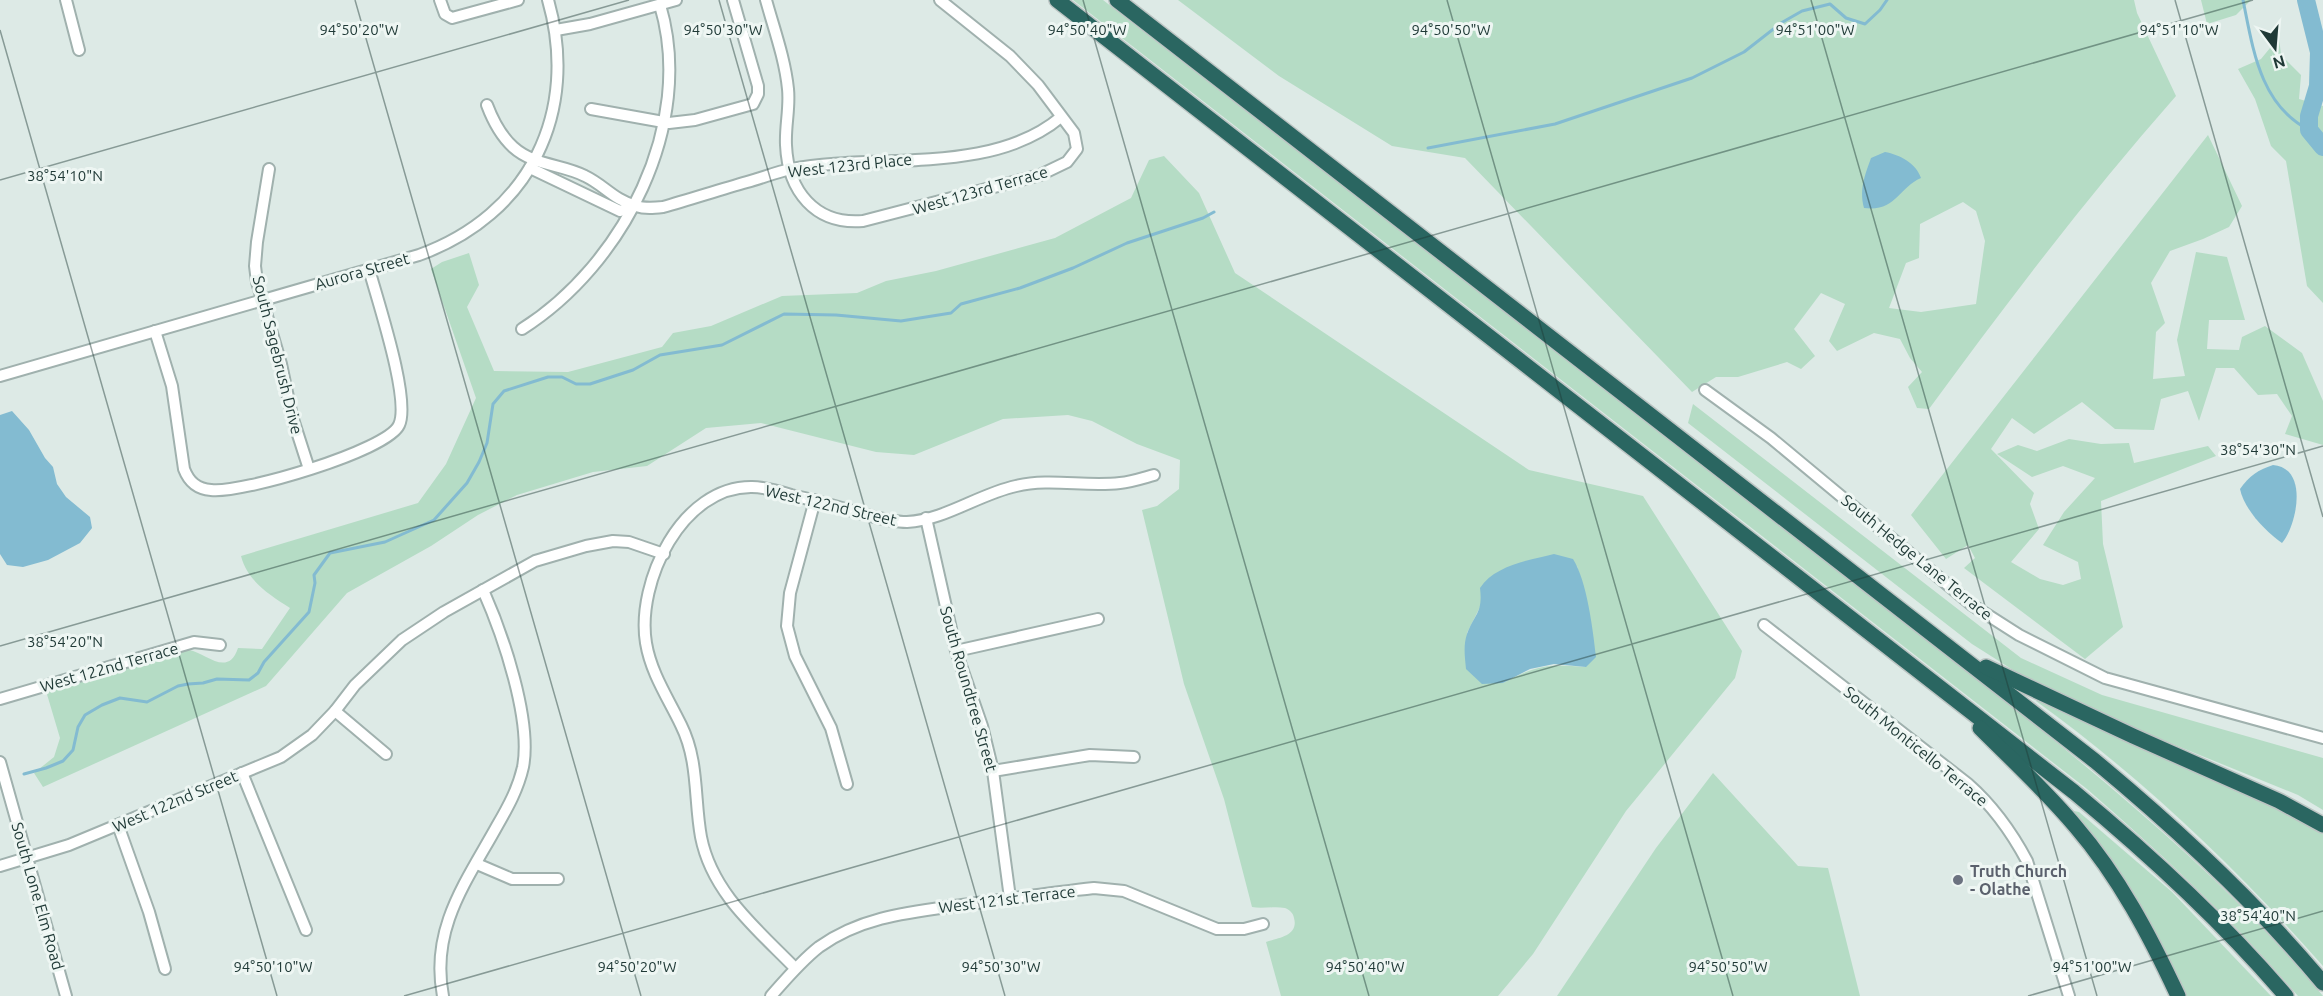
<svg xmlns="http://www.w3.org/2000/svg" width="2323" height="996" viewBox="0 0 2323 996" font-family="Ubuntu,sans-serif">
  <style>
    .green { fill: #b5dcc5; fill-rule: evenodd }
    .water { fill: #83bbd1 }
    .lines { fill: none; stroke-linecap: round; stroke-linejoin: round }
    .stream { stroke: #83bbd1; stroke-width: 3 }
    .river { stroke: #83bbd1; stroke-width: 18 }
    .minor-casing { stroke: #a0b1ae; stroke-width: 14 }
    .highway-casing { stroke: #bcc4c3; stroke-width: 18 }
    .minor { stroke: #fff; stroke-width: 10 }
    .highway { stroke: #2a6661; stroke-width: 15 }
    .ticks { fill: none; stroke: #1f3936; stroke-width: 1.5; stroke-opacity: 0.45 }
    .worship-dot { fill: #6b7280; stroke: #eef6f3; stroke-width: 2 }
    .labels { text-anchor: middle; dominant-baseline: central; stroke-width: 6; stroke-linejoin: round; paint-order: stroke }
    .street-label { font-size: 16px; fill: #1f3936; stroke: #eef6f3 }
    .worship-label { font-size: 16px; font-weight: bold; fill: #5b616d; stroke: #eef6f3; text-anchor: start }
    .ticks-label { font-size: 15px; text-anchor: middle; fill: #1f3936; stroke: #eef6f3; stroke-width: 6; stroke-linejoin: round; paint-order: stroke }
  </style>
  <rect width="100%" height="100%" fill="#ddeae6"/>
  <!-- green -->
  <g class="green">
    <path d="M 1073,0 L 1103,0 L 2033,723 C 2136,807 2238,893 2323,996 L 2298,996 C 2234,921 2162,854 2087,789 Z"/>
    <path d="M 1178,0 L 2134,0 L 2137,13 L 2176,96 C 2088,196 2008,301 1929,409 L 1917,408 L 1908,387 L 1922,372 L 1910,358 L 1900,339 L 1874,333 L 1837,351 L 1829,341 L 1845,304 L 1821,293 L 1794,329 L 1815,356 L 1801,369 L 1787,362 L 1738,377 L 1716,377 L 1692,392 L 1465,158 L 1392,146 L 1279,76 ZM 1963,202 L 1976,211 L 1985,241 L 1976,304 L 1921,312 L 1889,308 L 1906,263 L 1919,258 L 1920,224 Z"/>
    <path d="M 2201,0 L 2251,0 L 2236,15 L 2207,24 Z"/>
    <path d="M 2279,37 L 2281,55 L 2301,75 L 2299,99 L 2323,106 L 2323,303 L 2307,286 L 2286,161 L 2271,146 L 2255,99 L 2238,69 L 2261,59 Z"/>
    <path d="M 2208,135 L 2242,206 L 2229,227 L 2203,239 L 2170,251 L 2151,283 L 2165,323 L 2156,332 L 2153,379 L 2185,376 L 2177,340 L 2196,252 L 2227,257 L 2245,320 L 2209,320 L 2207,349 L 2239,350 L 2242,337 L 2265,326 L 2302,353 L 2323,401 L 2323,445 L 2285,434 L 2292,416 L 2277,394 L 2258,395 L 2234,368 L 2216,368 L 2199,421 L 2188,391 L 2161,399 L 2154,430 L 2115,429 L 2082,402 L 2034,434 L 2012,418 L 1991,449 L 2034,493 L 2030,504 L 2039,529 L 2011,562 L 2040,579 L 2063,585 L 2081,579 L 2078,562 L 2043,545 L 2064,512 L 2095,478 L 2063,466 L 2032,477 L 1997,454 L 2018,445 L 2037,451 L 2069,439 L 2101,444 L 2129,443 L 2134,463 L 2208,446 L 2216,456 L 2101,501 L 2103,544 L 2123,627 L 2085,659 L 1964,568 L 1975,558 L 1968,545 L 1946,559 L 1911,515 Z"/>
    <path d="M 1164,156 L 1199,193 L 1235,273 L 1529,470 L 1643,496 L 1742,651 L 1735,678 L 1626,811 L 1533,954 L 1498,996 L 1281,996 L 1266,942 C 1278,938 1299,936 1294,918 C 1293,913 1290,910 1285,908 C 1274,906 1262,909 1252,907 L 1224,799 L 1184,684 L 1142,510 L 1157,506 L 1179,489 L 1180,460 L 1137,444 L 1092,421 L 1068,415 L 1003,419 L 914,455 L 876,452 L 761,423 L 706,428 L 647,466 L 593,472 L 517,495 L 478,515 L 431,546 L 347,593 L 266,686 L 43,787 L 34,773 L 54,757 L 60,738 L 46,691 L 189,650 C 206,653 228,678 238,648 L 262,649 L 290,608 C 269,594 248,582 241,556 L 418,503 L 446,464 L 476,398 L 431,269 L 442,262 L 469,253 L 479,285 L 467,307 L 494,371 L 568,372 L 662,347 L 673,333 L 711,326 L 782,296 L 857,293 L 886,281 L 936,271 L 1055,238 L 1131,198 L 1149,160 ZM 1577,566 L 1589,611 L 1585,667 C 1548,664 1537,665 1503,683 L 1467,633 L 1482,603 Z"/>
    <path d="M 1693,404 L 2021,658 L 2102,695 L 2323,758 L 2323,810 L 2298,795 L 2116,721 L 2040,687 L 1972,644 L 1688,423 Z"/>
    <path d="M 2038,700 L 2247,792 L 2323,831 L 2323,966 C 2237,868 2142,778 2036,701 Z"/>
    <path d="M 1713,773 L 1798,866 L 1828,868 L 1860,996 L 1557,996 L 1656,848 Z"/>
    <path d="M 2069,810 L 2079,812 L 2172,892 L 2271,996 L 2184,996 Z"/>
  </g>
  <!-- water -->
  <g class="water">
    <path d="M 1885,152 C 1900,155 1916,163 1921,178 C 1898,188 1896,212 1864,208 C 1859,189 1865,175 1871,158 Z"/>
    <path d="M 12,411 L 29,430 L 45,458 L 53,467 L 57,484 L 66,497 L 90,517 L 92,528 L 80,543 L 48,560 L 23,567 L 7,565 L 0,554 L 0,415 Z"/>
    <path d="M 2273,465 C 2309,468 2297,525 2282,543 C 2265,531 2244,509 2240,489 C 2249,476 2258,470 2273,465 Z"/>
    <path d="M 1554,554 L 1573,559 C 1587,581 1593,630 1596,657 L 1586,667 L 1554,664 L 1530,669 L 1503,683 L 1482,684 L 1466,669 C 1465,657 1463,646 1467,634 C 1475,613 1483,613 1480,588 C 1495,565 1530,560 1554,554 Z"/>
  </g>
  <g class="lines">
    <!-- stream -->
    <g class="stream">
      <path d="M 2243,0 C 2253,49 2260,105 2309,130"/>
      <path d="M 1428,148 L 1555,124 L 1692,78 L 1744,52 L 1781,23 L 1802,11 L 1830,4 L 1846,18 L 1865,24 L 1880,10 L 1887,0"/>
      <path d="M 24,774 L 46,768 L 63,761 L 73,750 L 78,727 L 85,715 L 102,705 L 120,698 L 147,702 L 178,686 L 188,684 L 203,683 L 217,679 L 249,680 L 258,673 L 264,662 L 309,612 L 315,583 L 314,575 L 330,553 L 385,542 L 434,520 L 467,483 L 479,462 L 487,443 L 493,404 L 504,391 L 548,377 L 562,377 L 576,384 L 590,384 L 633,370 L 660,355 L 722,345 L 784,314 L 836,315 L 901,321 L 951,313 L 961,304 L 1020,288 L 1073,268 L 1127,243 L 1203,218 L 1214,212"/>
    </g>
    <!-- river -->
    <path class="river" d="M 2306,0 L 2319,52 L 2318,86 L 2309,116 L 2309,130 L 2323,147"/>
    <!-- minor casing -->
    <g class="minor-casing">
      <g id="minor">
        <path d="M 66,0 L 79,50"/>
        <path d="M 440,0 L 445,14 L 452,18 L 518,0"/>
        <path d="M 766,0 C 774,29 785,59 788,89 C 790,108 785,126 786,145 C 788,191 815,225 863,221 L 1040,175 L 1067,162 L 1077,149 L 1074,133 L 1038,85 L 1010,56 L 940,0"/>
        <path d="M 556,30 L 590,24 L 676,0"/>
        <path d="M 487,105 C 493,121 500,135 513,147 C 534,166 562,164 585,176 C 604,185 614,200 636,206 C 645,209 654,208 663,207 C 691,199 719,190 747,182 C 762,178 776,172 791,169 C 877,153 991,176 1061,117"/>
        <path d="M 591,109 L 669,123 L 695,120 L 753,104 L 758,94 L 758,86 L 733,0"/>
        <path d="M 530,168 L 620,211 L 635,206"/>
        <path d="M 269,169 L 257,242 L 255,266 L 257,282 L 281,364 L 292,416 L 309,469"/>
        <path d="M 522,329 C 623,265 696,125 660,5"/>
        <path d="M 155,331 L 172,386 L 184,469 C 189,482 197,489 211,490 C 240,494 387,451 399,425 C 411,400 377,299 369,269"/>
        <path d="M 0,376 L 419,255 C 530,215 580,112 548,0"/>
        <path d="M 1705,390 L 1771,438 L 1972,605 L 2019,635 L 2105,678 L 2323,738"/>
        <path d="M 815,500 L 790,593 L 787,626 L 795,656 L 831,728 L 847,784"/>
        <path d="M 926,518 L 956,651 L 982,726 L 993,771 L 1010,898"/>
        <path d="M 1764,625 L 1968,784 C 1993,806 2011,831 2027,861 L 2069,996"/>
        <path d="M 956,651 L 1098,619"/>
        <path d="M 0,699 L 194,642 L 220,645"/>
        <path d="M 335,711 L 386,754"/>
        <path d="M 0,762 L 66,996"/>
        <path d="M 993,771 L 1090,755 L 1134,757"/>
        <path d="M 242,773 L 306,930"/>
        <path d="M 118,825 L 149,912 L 165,969"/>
        <path d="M 477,864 L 512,879 L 558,879"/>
        <path d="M 0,866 L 69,845 L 281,757 L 312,735 L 335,711 L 355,685 L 402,640 L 444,612 L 535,561 L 586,546 L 613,541 L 629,542 L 664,554"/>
        <path d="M 795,968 C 757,929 712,893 701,837 C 694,799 699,761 681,725 C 668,698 651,673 646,643 C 636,582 682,486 752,487 C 765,487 778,491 791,495 C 815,500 839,507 863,514 C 878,518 892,522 907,522 C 945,520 979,494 1016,486 C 1050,478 1085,487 1120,483 C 1131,482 1143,478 1154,475"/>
        <path d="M 443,996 C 430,929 466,882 497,826 C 508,807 518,789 523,767 C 532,720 503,635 483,590"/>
        <path d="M 771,996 C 786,979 801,961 819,947 C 862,916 912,912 962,905 C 1006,899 1050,893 1094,888 L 1124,891 L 1217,929 L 1244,929 L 1263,924"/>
      </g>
    </g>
    <!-- highway casing -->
    <g class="highway-casing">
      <g id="highway">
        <path d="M 1057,0 L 2074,792 C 2150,855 2222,921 2286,996"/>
        <path d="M 1117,0 L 2095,761 C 2177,829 2255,901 2323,983"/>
        <path d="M 1986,667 L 2133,736 L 2279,801 L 2323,825"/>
        <path d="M 1980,728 C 2012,760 2047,792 2076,827 C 2119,877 2150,936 2178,996"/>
      </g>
    </g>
    <!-- minor -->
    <use href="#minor" class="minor"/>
    <!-- highway -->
    <use href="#highway" class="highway"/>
  </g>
  <!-- ticks -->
  <path class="ticks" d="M 355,0 L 641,996M 719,0 L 1005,996M 1083,0 L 1369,996M 1447,0 L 1733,996M 1811,0 L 2097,996M 2175,0 L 2323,517M 0,30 L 277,996M 0,180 L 629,0M 0,646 L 2253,0M 404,996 L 2323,446M 2028,996 L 2323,911"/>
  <!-- markers -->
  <circle class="worship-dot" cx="1958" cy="880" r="6"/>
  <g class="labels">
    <!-- street labels -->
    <g class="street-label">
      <text transform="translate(850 165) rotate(-6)">West 123rd Place</text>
      <text transform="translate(980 190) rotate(-16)">West 123rd Terrace</text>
      <text transform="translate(362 271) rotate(-16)">Aurora Street</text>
      <text transform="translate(278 355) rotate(76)">South Sagebrush Drive</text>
      <text transform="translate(831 505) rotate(13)">West 122nd Street</text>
      <text transform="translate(1917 557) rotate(39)">South Hedge Lane Terrace</text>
      <text transform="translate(109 667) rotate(-16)">West 122nd Terrace</text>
      <text transform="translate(969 689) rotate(74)">South Roundtree Street</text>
      <text transform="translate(1916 746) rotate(39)">South Monticello Terrace</text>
      <text transform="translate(175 801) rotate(-23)">West 122nd Street</text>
      <text transform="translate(38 896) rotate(74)">South Lone Elm Road</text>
      <text transform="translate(1007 899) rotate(-7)">West 121st Terrace</text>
    </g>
    <!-- worship labels -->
    <g class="worship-label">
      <text x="1970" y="871">Truth Church<tspan x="1970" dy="18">- Olathe</tspan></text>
    </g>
  </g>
  <g class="ticks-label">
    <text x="359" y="35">94°50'20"W</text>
    <text x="723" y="35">94°50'30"W</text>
    <text x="1087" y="35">94°50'40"W</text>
    <text x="1451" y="35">94°50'50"W</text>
    <text x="1815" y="35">94°51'00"W</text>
    <text x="2179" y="35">94°51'10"W</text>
    <text x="65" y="181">38°54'10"N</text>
    <text x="2258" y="455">38°54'30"N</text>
    <text x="65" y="647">38°54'20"N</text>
    <text x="2258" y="921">38°54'40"N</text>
    <text x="273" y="972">94°50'10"W</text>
    <text x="637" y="972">94°50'20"W</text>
    <text x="1001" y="972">94°50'30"W</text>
    <text x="1365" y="972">94°50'40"W</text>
    <text x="1728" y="972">94°50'50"W</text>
    <text x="2092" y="972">94°51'00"W</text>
  </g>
  <!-- north arrow -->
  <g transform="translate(2275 48) rotate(164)" stroke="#eef6f3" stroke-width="4.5" paint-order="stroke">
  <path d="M0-4.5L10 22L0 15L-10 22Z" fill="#1f3936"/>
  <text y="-9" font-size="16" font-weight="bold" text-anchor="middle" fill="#1f3936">N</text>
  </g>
</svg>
